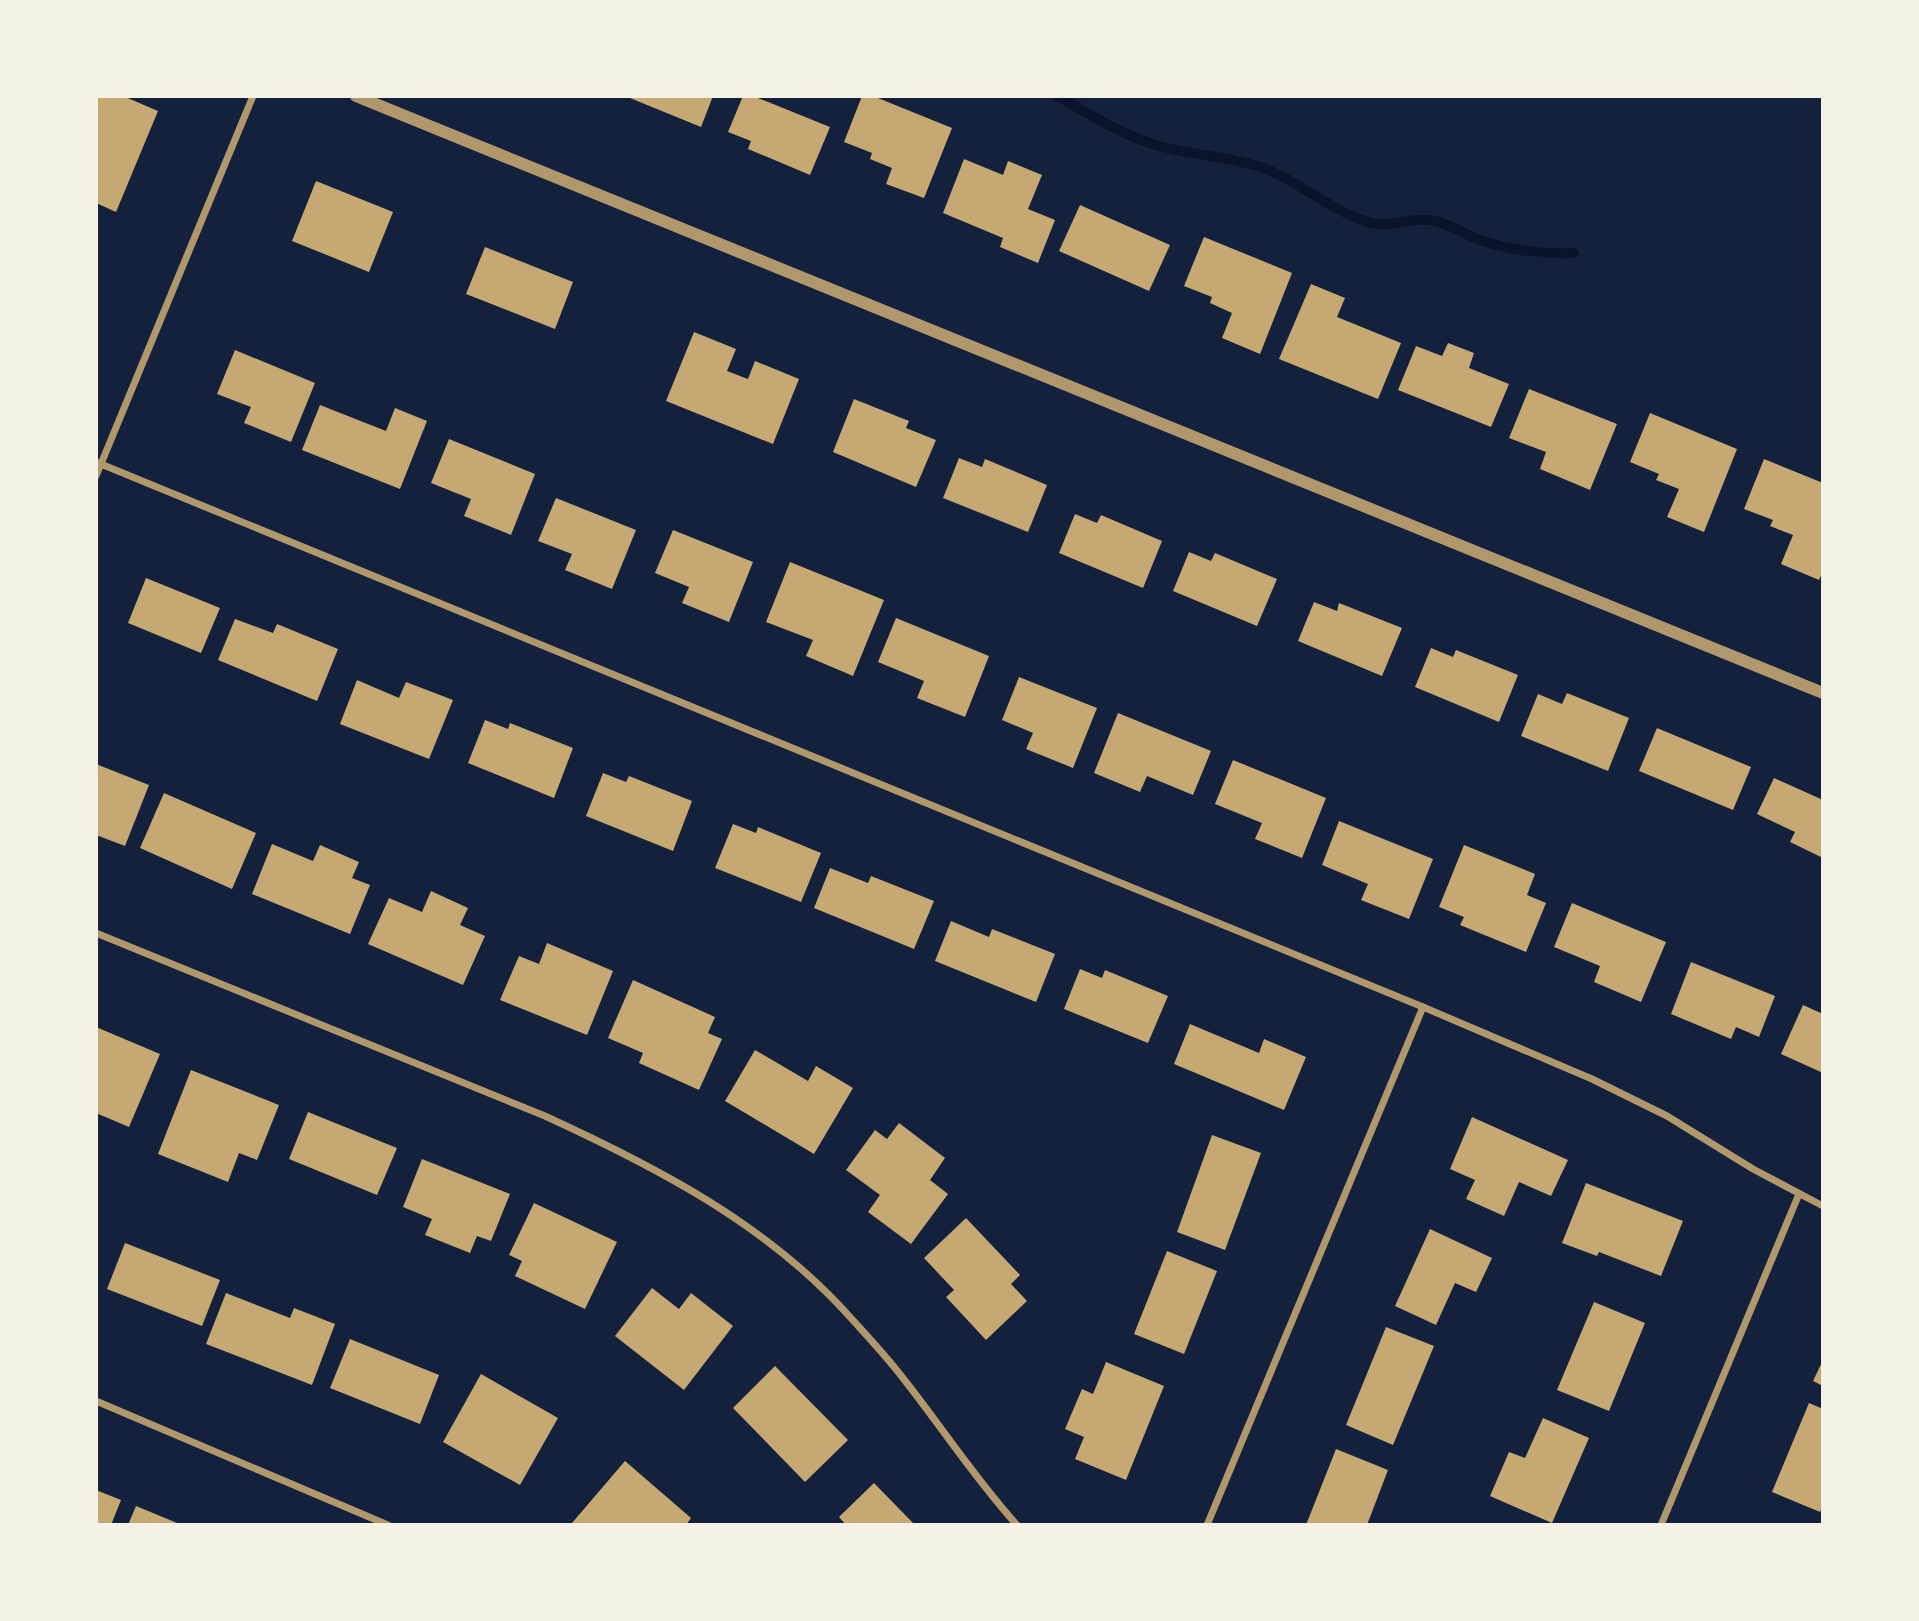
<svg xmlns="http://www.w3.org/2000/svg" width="1919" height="1621" viewBox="0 0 1919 1621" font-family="'Open Sans',sans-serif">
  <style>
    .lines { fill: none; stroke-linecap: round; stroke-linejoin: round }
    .stream { stroke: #0b132b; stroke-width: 10 }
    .building { fill: #c6a872 }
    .minor { stroke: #b1986c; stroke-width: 7 }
    .tertiary { stroke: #b1986c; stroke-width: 12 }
  </style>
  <rect width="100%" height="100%" fill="#14213d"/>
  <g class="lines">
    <!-- stream -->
    <path class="stream" d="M 1058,96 C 1092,116 1125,137 1163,147 C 1198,156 1234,157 1268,170 C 1301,183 1328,208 1362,220 C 1390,231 1405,217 1430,220 C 1447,222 1464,234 1480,240 C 1511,251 1541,254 1574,253"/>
  </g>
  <!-- building -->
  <g class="building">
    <path d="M 99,96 L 123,96 L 158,111 L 116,212 L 96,203 L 96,104 Z"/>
    <path d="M 625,96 L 713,96 L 701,127 Z"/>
    <path d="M 743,96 L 753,96 L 830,127 L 810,175 L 748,149 L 751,141 L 728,132 Z"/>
    <path d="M 862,96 L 873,96 L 952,128 L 924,198 L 886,184 L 892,168 L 870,159 L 872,153 L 844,142 Z"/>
    <path d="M 964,159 L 1003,175 L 1008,161 L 1042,175 L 1028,209 L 1055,220 L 1038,263 L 1000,247 L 1003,238 L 943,213 Z"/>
    <path d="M 316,181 L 393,212 L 369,272 L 292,241 Z"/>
    <path d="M 1080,205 L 1170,245 L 1149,291 L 1059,251 Z"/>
    <path d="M 1204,237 L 1292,273 L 1260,354 L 1222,338 L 1232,313 L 1210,303 L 1212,297 L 1184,286 Z"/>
    <path d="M 485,247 L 573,282 L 555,329 L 466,294 Z"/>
    <path d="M 1311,284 L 1345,298 L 1337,317 L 1401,343 L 1378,399 L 1279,359 Z"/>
    <path d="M 694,332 L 736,349 L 727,371 L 748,379 L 755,361 L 799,379 L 773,444 L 666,401 Z"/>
    <path d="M 1448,343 L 1474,353 L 1469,368 L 1509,384 L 1491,427 L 1398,390 L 1416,346 L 1442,356 Z"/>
    <path d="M 235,350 L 315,383 L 291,442 L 244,423 L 251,407 L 217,394 Z"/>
    <path d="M 1529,389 L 1617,424 L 1590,490 L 1540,469 L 1546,452 L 1509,438 Z"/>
    <path d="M 854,399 L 909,421 L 906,428 L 936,440 L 916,487 L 833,452 Z"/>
    <path d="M 320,405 L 386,431 L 395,408 L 427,421 L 400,489 L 302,450 Z"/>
    <path d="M 1650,413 L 1737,449 L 1704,532 L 1667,517 L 1679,489 L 1656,480 L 1659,474 L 1630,462 Z"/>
    <path d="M 449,439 L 535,474 L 511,535 L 464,516 L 471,499 L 431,483 Z"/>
    <path d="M 959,458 L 982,467 L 985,459 L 1047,485 L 1028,532 L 943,498 Z"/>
    <path d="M 1764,459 L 1823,483 L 1823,571 L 1819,580 L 1781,564 L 1793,535 L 1770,526 L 1773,520 L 1744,509 Z"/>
    <path d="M 556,498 L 636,530 L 612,589 L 565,570 L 572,554 L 538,541 Z"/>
    <path d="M 1075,514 L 1097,523 L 1101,515 L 1162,541 L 1143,588 L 1059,553 Z"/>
    <path d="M 673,530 L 753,562 L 729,622 L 682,603 L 689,587 L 655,573 Z"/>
    <path d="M 1189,552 L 1211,561 L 1215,553 L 1277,579 L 1257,626 L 1173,591 Z"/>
    <path d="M 790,562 L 884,600 L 853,676 L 806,656 L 813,640 L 766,622 Z"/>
    <path d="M 146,578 L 220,608 L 201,653 L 128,623 Z"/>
    <path d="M 1314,602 L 1337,611 L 1339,603 L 1402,628 L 1382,676 L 1298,641 Z"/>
    <path d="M 896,618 L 989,656 L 965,717 L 917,698 L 924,681 L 878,662 Z"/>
    <path d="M 235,619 L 273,633 L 277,624 L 338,649 L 317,701 L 218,660 Z"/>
    <path d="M 1431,648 L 1453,657 L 1456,650 L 1518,675 L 1499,722 L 1415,687 Z"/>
    <path d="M 1019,677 L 1097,708 L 1073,768 L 1026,749 L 1033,733 L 1002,720 Z"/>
    <path d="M 357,680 L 399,698 L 406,682 L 453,700 L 429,759 L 340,724 Z"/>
    <path d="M 1567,693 L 1629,718 L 1608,771 L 1521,736 L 1538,694 L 1562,704 Z"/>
    <path d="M 1118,713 L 1211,751 L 1193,795 L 1147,776 L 1140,792 L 1094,773 Z"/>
    <path d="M 485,720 L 508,729 L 510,723 L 573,748 L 554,798 L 468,763 Z"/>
    <path d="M 1657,728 L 1751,767 L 1733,810 L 1639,771 Z"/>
    <path d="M 1233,760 L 1326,798 L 1302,858 L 1255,839 L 1262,823 L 1215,804 Z"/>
    <path d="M 96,764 L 149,785 L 125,846 L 96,835 Z"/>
    <path d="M 603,773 L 626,782 L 629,776 L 692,801 L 673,851 L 586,816 Z"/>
    <path d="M 1774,778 L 1823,800 L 1823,858 L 1790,842 L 1795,832 L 1757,814 Z"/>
    <path d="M 164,793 L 256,833 L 232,889 L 140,848 Z"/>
    <path d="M 1339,821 L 1433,859 L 1409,919 L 1361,900 L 1368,884 L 1322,865 Z"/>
    <path d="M 733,824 L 756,833 L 758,827 L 821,853 L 801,902 L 715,868 Z"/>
    <path d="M 272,844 L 313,861 L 320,845 L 359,862 L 352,878 L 370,885 L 350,934 L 252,894 Z"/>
    <path d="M 1464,845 L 1535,874 L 1527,895 L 1546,903 L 1526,952 L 1460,925 L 1464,917 L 1439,907 Z"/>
    <path d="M 830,868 L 868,883 L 871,876 L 934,901 L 914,949 L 814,908 Z"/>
    <path d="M 431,891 L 468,908 L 460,925 L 485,936 L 463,985 L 368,944 L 389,898 L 422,912 Z"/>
    <path d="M 1572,903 L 1666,942 L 1641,1002 L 1594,982 L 1600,966 L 1554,947 Z"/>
    <path d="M 951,921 L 989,937 L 992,929 L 1055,954 L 1036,1002 L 935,961 Z"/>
    <path d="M 547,943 L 613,971 L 587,1035 L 500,1000 L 519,956 L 539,964 Z"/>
    <path d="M 1691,962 L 1775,996 L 1759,1037 L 1736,1027 L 1731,1039 L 1671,1014 Z"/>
    <path d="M 1080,969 L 1102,978 L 1105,970 L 1168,996 L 1148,1043 L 1064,1009 Z"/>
    <path d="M 633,980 L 715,1017 L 708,1033 L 722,1039 L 699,1090 L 639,1063 L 643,1053 L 608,1038 Z"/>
    <path d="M 1803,1005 L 1823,1014 L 1823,1073 L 1781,1054 Z"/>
    <path d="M 1190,1024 L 1259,1053 L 1264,1039 L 1306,1057 L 1284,1110 L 1174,1064 Z"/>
    <path d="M 96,1027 L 160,1054 L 129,1127 L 96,1113 Z"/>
    <path d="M 755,1050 L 808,1081 L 816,1066 L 853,1088 L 814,1154 L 725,1101 Z"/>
    <path d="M 191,1070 L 279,1105 L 257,1160 L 239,1153 L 228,1182 L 158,1154 Z"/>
    <path d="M 308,1112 L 397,1148 L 377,1195 L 289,1159 Z"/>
    <path d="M 1472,1117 L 1568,1160 L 1551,1196 L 1519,1182 L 1504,1216 L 1466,1199 L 1475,1180 L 1450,1169 Z"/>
    <path d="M 899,1123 L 945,1158 L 930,1180 L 948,1194 L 911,1244 L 868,1212 L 880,1195 L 846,1170 L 875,1130 L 887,1139 Z"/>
    <path d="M 1212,1135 L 1261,1153 L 1225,1250 L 1177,1232 Z"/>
    <path d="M 422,1159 L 510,1194 L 491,1241 L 477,1236 L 470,1253 L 425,1235 L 432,1219 L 403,1207 Z"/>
    <path d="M 1586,1183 L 1683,1221 L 1661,1276 L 1599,1252 L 1597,1256 L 1562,1243 Z"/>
    <path d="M 534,1203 L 617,1242 L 585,1309 L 515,1276 L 522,1261 L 509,1255 Z"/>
    <path d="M 966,1218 L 1020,1275 L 1011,1284 L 1027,1301 L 986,1340 L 946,1297 L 954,1290 L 924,1258 Z"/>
    <path d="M 1430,1229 L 1492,1258 L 1476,1292 L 1455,1283 L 1436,1325 L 1395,1306 Z"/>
    <path d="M 125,1243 L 220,1280 L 202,1326 L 107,1289 Z"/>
    <path d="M 1167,1251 L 1217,1271 L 1184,1354 L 1134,1334 Z"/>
    <path d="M 652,1288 L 679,1309 L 691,1293 L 733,1326 L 684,1390 L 615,1336 Z"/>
    <path d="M 226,1293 L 290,1318 L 294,1308 L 335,1324 L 312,1385 L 206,1344 Z"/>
    <path d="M 1594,1302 L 1645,1323 L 1609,1411 L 1557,1390 Z"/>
    <path d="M 1386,1327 L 1434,1346 L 1393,1445 L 1346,1425 Z"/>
    <path d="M 350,1339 L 439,1375 L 420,1424 L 330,1388 Z"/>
    <path d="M 1823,1360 L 1823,1386 L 1813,1381 Z"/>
    <path d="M 1106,1362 L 1164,1386 L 1126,1480 L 1075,1459 L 1084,1437 L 1065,1429 L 1082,1389 L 1093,1394 Z"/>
    <path d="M 775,1366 L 848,1440 L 805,1482 L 733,1408 Z"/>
    <path d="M 481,1374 L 558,1418 L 520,1485 L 443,1442 Z"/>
    <path d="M 1809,1403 L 1823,1409 L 1823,1505 L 1820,1512 L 1772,1492 Z"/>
    <path d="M 1543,1418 L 1589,1438 L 1552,1523 L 1490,1496 L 1509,1452 L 1525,1458 Z"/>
    <path d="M 1336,1449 L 1388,1470 L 1367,1525 L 1306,1525 Z"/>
    <path d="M 625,1461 L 691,1518 L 686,1525 L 572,1523 Z"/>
    <path d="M 874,1483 L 915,1525 L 846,1525 L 839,1517 Z"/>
    <path d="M 96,1490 L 121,1500 L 111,1525 L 96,1525 Z"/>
    <path d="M 136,1506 L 182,1525 L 128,1525 Z"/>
  </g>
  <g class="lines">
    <!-- minor -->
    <g class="minor">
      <path d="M 96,462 L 1423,1007 L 1592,1079 L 1667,1116 L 1753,1169 L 1823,1206"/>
      <path d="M 96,476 L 253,96"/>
      <path d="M 96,933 L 545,1116 C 656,1167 767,1224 850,1317 C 869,1338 889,1359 906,1382 C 943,1429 976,1480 1017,1525"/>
      <path d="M 96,1401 L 388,1525"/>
      <path d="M 1207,1525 L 1423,1007"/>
      <path d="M 1661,1525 L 1799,1194"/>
    </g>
    <!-- tertiary -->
    <path class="tertiary" d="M 356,96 L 1823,693"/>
  </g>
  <!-- border -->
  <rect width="1919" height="1621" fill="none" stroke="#f6f1e7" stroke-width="196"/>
</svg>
